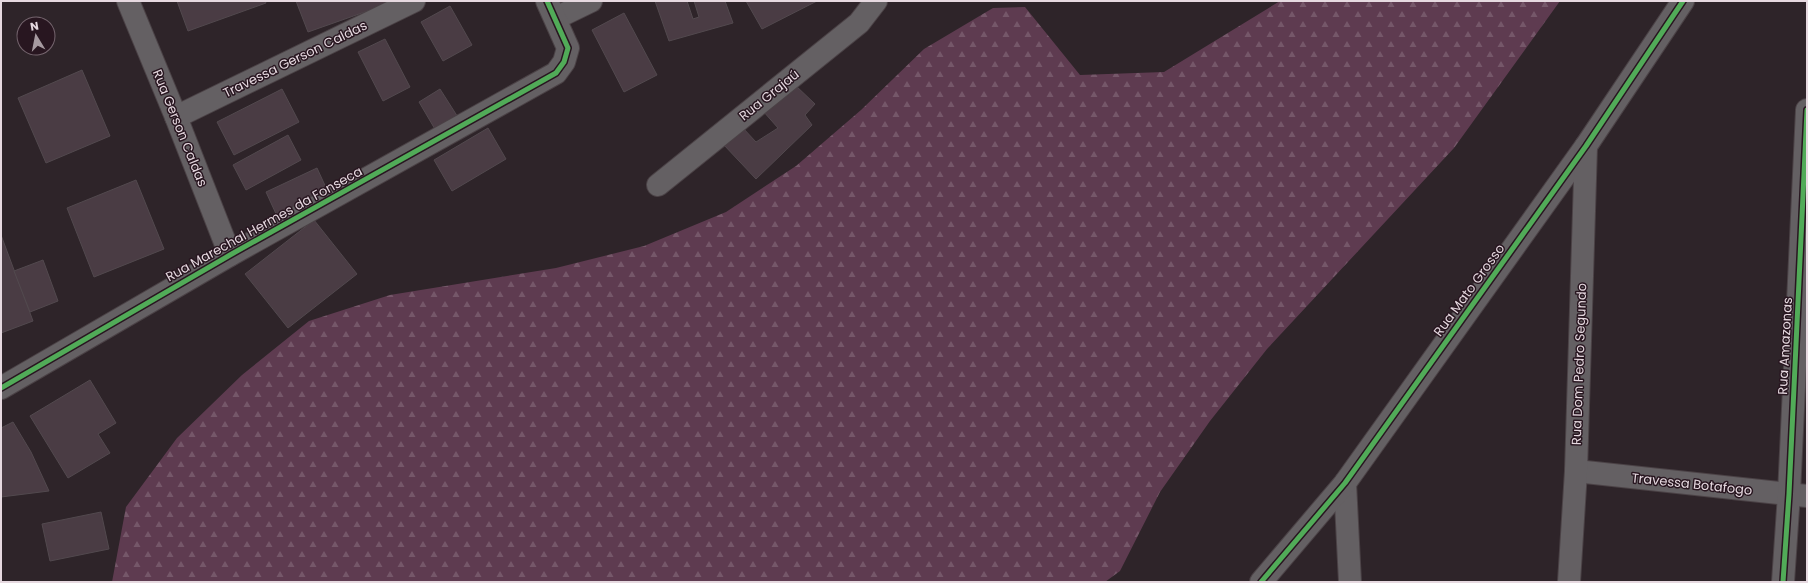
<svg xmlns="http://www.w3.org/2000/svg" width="1808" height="583" viewBox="0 0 1808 583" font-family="Poppins,sans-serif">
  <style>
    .forest { fill: url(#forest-firs) }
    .building { fill: #4a3c44; stroke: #52494e }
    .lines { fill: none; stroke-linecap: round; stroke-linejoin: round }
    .street-casing { stroke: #4b4246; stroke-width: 24 }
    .street { stroke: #646063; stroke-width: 22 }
    .cycleway-casing { stroke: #281620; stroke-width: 8 }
    .cycleway { stroke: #51ab58; stroke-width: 5 }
    .labels { text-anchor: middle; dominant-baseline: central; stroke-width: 3; stroke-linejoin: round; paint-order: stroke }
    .street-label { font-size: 13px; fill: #e6d9e0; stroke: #281620 }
  </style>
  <defs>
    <pattern id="forest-firs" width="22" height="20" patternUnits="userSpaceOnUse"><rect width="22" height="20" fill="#5e3b50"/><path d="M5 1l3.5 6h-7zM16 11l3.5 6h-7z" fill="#755769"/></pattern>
  </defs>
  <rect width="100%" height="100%" fill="#2e2429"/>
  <!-- forest -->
  <path class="forest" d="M 1280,1 L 1560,1 L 1454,148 L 1267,349 L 1210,421 L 1160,492 L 1120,571 L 1105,582 L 112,582 L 126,507 L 177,438 L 242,375 L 309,321 L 390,295 L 556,268 L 644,246 L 726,212 L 796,166 L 861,110 L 924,49 L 993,8 L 1025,7 L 1080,75 L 1164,72 Z"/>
  <!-- building -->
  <g class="building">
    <path d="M 177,1 L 265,1 L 266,3 L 188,31 Z"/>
    <path d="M 296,1 L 396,1 L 308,32 Z"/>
    <path d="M 655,1 L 687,1 L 693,19 L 699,17 L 694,1 L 725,1 L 733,23 L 669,41 Z"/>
    <path d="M 746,1 L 817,1 L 762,29 Z"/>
    <path d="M 450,6 L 472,45 L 443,61 L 421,22 Z"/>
    <path d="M 624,13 L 657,75 L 624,92 L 592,30 Z"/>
    <path d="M 385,39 L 410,87 L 383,101 L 358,52 Z"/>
    <path d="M 82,70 L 110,136 L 46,163 L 18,98 Z"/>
    <path d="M 794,84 L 815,104 L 805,115 L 812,125 L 756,179 L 723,144 L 742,127 L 756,142 L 778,128 L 763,111 Z"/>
    <path d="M 282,89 L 299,122 L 234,155 L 217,122 Z"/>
    <path d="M 440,89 L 461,122 L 439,136 L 419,102 Z"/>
    <path d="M 488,128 L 506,159 L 452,191 L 434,160 Z"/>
    <path d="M 288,135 L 301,160 L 246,190 L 233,165 Z"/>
    <path d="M 317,168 L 328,192 L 277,216 L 266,192 Z"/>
    <path d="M 136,180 L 164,249 L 94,277 L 67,208 Z"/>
    <path d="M 314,220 L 357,274 L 288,328 L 245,274 Z"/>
    <path d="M 1,235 L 33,321 L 1,333 Z"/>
    <path d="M 43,260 L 58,301 L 30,312 L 14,271 Z"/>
    <path d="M 90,380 L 116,423 L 98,434 L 110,453 L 68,478 L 30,416 Z"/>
    <path d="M 13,422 L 31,452 L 49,491 L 1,497 L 1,428 Z"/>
    <path d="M 101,512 L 109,549 L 50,561 L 42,524 Z"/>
  </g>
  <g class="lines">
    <!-- street casing -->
    <g class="street-casing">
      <g id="street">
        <path d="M 128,1 L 176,117 L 230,255"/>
        <path d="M 556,18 L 591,1"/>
        <path d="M 176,117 L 414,1"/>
        <path d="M 658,185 L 859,23 L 876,1"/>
        <path d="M 1,388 L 230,255 L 556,73 L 564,62 L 568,48 L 547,1"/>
        <path d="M 1576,471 L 1807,496"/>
        <path d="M 1345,483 L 1350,582"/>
        <path d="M 1261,582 L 1345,483 L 1586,146 L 1683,1"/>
        <path d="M 1569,582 L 1576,471 L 1586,146"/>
        <path d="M 1783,582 L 1789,494 L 1807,110"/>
      </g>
    </g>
    <!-- street -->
    <use href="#street" class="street"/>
    <!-- cycleway casing -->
    <g class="cycleway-casing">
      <g id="cycleway">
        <path d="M 1,388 L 230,255 L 556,73 L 564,62 L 568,48 L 547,1"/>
        <path d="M 1261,582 L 1345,483 L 1586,146 L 1683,1"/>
        <path d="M 1783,582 L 1789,494 L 1807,110"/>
      </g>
    </g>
    <!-- cycleway -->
    <use href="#cycleway" class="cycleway"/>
  </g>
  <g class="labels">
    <!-- street labels -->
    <g class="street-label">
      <text transform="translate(295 59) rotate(-26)">Travessa Gerson Caldas</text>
      <text transform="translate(769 95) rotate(-39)">Rua Grajaú</text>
      <text transform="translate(180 128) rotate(68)">Rua Gerson Caldas</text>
      <text transform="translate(264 224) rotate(-29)">Rua Marechal Hermes da Fonseca</text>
      <text transform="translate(1469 290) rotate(-54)">Rua Mato Grosso</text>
      <text transform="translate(1785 346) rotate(-87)">Rua Amazonas</text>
      <text transform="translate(1579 364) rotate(-88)">Rua Dom Pedro Segundo</text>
      <text transform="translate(1692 484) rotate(6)">Travessa Botafogo</text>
    </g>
  </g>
  <!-- border -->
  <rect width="1808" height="583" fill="none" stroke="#e6d9e0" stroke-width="4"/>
  <!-- north arrow -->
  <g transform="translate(36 36) rotate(350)"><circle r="19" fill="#281620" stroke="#74646d"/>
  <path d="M0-3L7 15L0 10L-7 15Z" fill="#a69aa0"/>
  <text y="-6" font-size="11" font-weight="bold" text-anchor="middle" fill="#e6d9e0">N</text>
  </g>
</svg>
